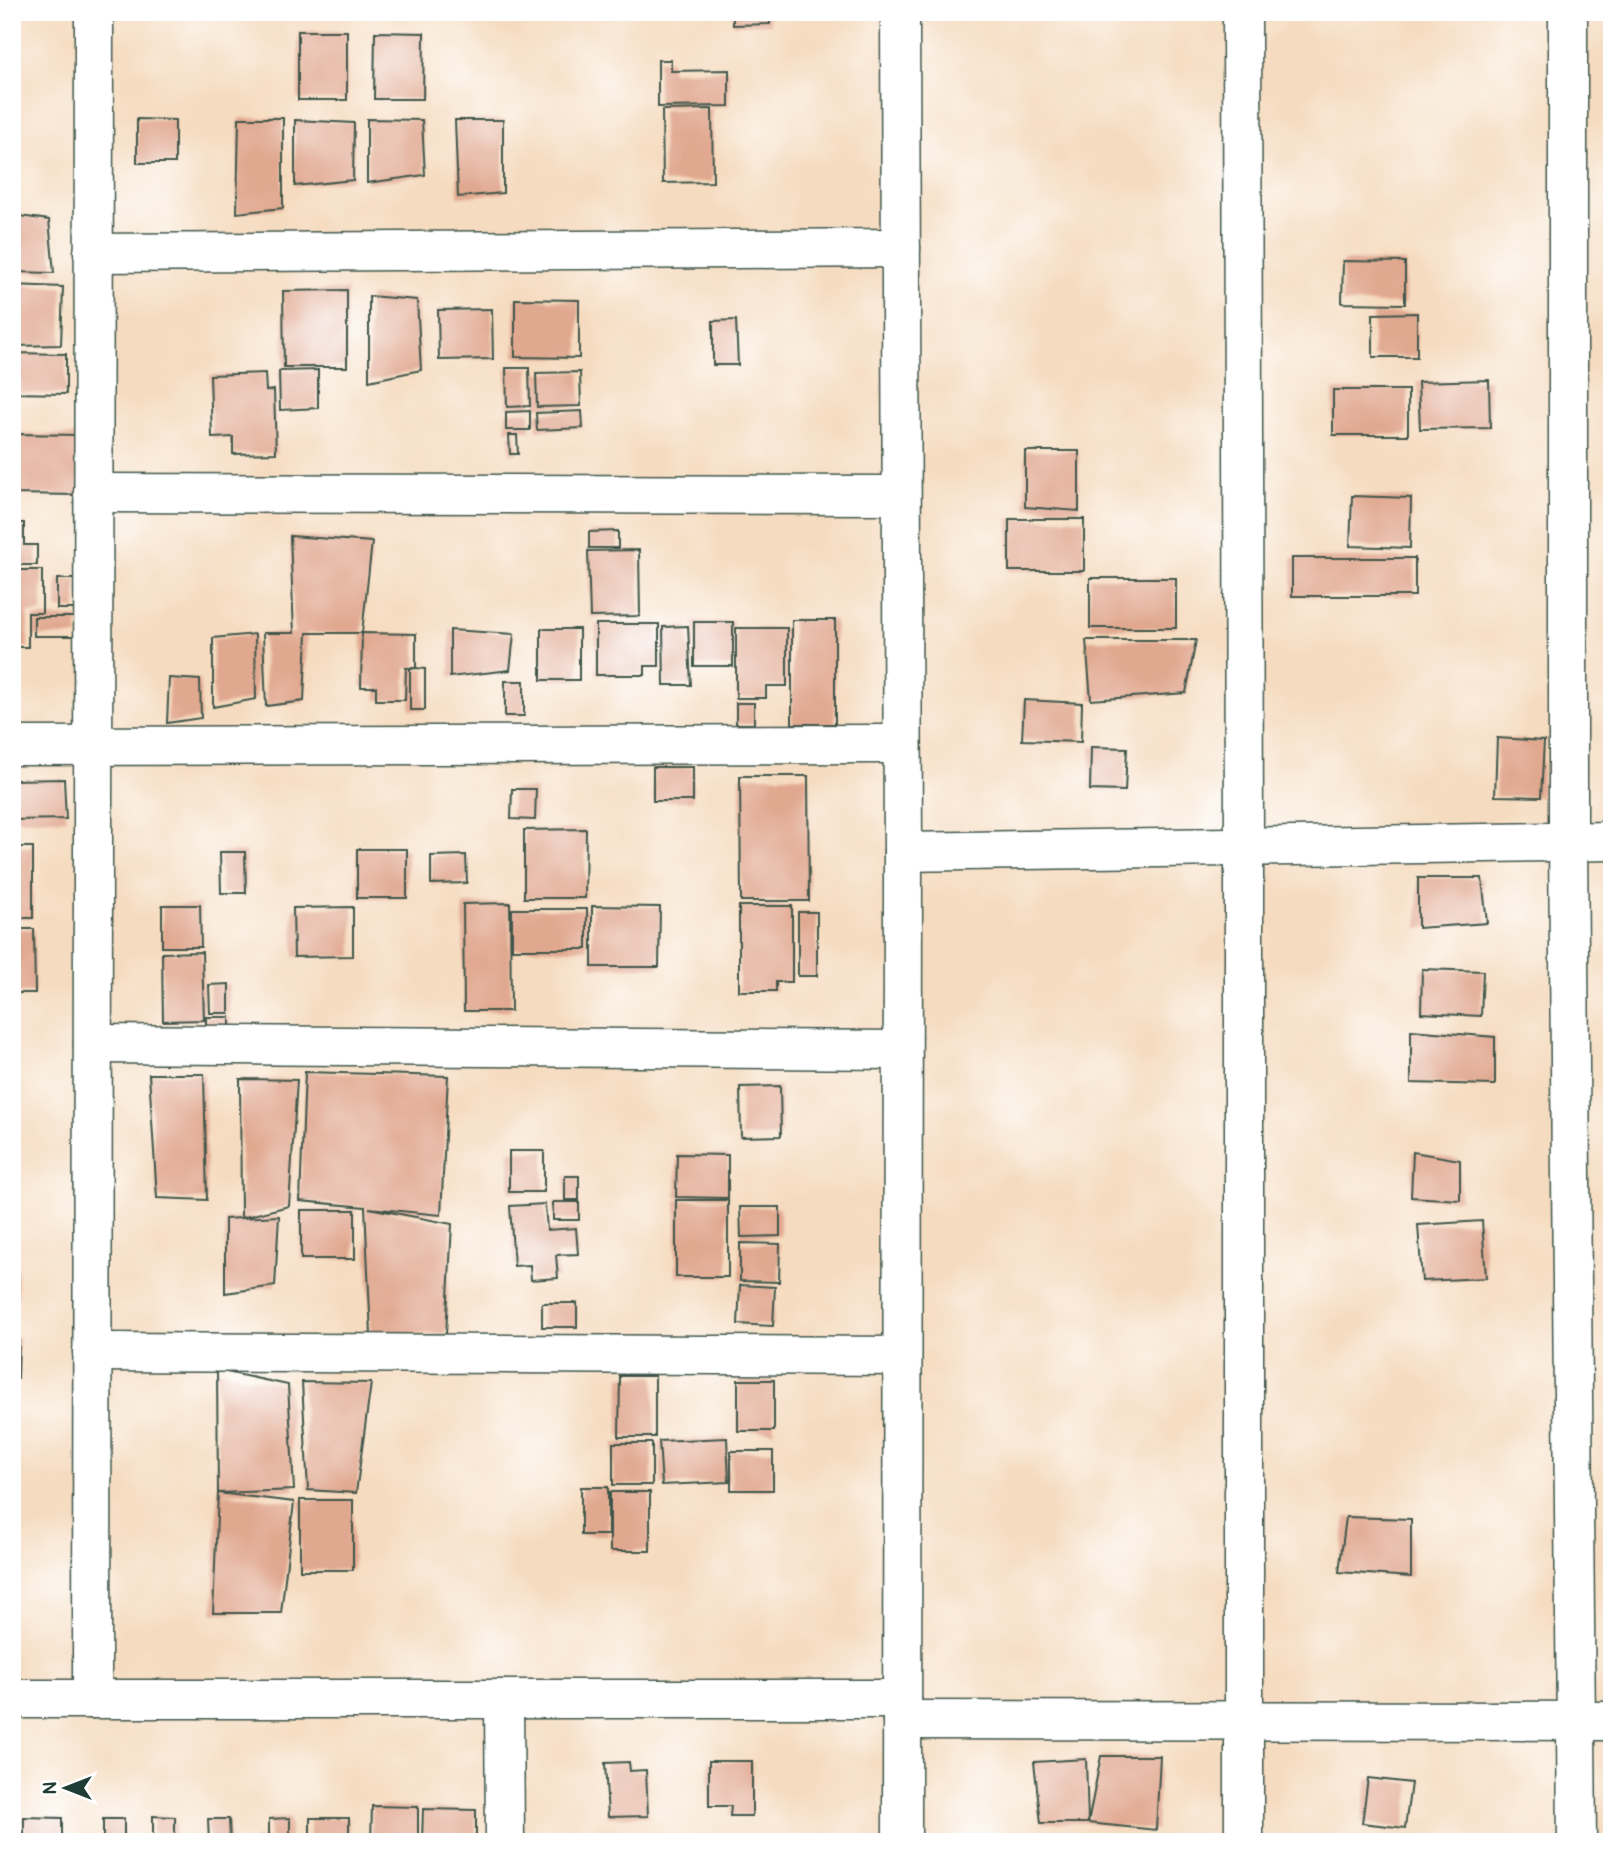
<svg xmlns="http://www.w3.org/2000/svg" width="1624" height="1854" viewBox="0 0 1624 1854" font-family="Pangolin,sans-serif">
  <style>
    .building { fill: #e1a890 }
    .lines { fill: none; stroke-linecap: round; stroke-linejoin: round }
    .minor-casing { stroke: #3f5549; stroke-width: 41 }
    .minor { stroke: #fff; stroke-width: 38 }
  </style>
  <rect width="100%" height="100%" fill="#fff"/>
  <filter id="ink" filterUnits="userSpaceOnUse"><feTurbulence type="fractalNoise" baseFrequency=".0143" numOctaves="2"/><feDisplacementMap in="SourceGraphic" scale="14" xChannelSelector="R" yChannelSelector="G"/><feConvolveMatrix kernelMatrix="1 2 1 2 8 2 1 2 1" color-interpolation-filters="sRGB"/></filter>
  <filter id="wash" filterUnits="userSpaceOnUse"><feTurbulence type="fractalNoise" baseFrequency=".00686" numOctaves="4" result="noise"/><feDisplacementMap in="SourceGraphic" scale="28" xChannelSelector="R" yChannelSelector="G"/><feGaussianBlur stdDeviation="1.57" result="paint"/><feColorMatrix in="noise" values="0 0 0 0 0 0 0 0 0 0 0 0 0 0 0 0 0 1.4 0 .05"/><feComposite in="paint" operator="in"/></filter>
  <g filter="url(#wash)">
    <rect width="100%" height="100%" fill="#f5dbbf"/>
    <g id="blocks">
      <!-- building -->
      <g class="building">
        <path d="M 733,12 L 769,12 L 770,24 L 733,25 Z"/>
        <rect x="298" y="31" width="49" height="69"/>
        <path d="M 375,32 L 424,33 L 423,99 L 374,99 Z"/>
        <path d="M 658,60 L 671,60 L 671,71 L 729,70 L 729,106 L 658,107 Z"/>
        <path d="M 712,109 L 713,182 L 663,183 L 662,110 Z"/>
        <path d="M 239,118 L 283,118 L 283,208 L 237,213 Z"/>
        <path d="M 137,119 L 175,120 L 175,163 L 137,163 Z"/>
        <path d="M 367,119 L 422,120 L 425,175 L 367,183 Z"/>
        <path d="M 295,120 L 354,123 L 353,180 L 295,186 Z"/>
        <path d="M 455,120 L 503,120 L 503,193 L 458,197 Z"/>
        <path d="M 12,215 L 49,220 L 54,273 L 12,272 Z"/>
        <path d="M 1343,261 L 1405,262 L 1405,304 L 1342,303 Z"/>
        <path d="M 12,285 L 63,287 L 61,345 L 12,346 Z"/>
        <path d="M 347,290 L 347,367 L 284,367 L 283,291 Z"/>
        <path d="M 369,296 L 417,300 L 421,370 L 369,381 Z"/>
        <path d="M 515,299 L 579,300 L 579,358 L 515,357 Z"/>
        <path d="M 492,309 L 493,359 L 439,360 L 438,310 Z"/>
        <path d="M 1417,313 L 1417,357 L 1373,357 L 1373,314 Z"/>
        <path d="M 736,320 L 738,365 L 713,365 L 713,321 Z"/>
        <path d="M 12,353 L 66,354 L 66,394 L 12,393 Z"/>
        <path d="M 506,368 L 529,368 L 530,406 L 507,407 Z"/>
        <path d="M 318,370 L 318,408 L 280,410 L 279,371 Z"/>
        <path d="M 580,372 L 581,406 L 537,407 L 536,373 Z"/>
        <path d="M 265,373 L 266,391 L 274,390 L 276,453 L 233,454 L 233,437 L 212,438 L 210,375 Z"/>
        <path d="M 1489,380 L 1490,428 L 1420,429 L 1418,382 Z"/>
        <rect x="1333" y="390" width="75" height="45"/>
        <path d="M 530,411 L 530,430 L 506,430 L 506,412 Z"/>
        <path d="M 582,411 L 583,428 L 537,430 L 536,413 Z"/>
        <path d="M 12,434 L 80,435 L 79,495 L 12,494 Z"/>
        <path d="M 509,435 L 517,435 L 518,454 L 510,454 Z"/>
        <path d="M 1025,451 L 1079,451 L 1079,511 L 1025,507 Z"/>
        <path d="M 1352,496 L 1411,498 L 1410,548 L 1350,546 Z"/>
        <rect x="1009" y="519" width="75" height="52"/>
        <path d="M 12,523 L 24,523 L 24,545 L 37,545 L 37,565 L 12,565 Z"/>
        <path d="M 618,531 L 618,548 L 589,548 L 589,532 Z"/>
        <path d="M 290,536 L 372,542 L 362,633 L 307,633 L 304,701 L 266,706 L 263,633 L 294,633 Z"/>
        <path d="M 639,550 L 640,616 L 590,617 L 588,551 Z"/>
        <rect x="1292" y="558" width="123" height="38"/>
        <path d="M 12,570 L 42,570 L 42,613 L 28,613 L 28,647 L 12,647 Z"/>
        <rect x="1090" y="578" width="86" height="50"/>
        <rect x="57" y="579" width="19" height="30"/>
        <rect x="34" y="617" width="44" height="19"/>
        <rect x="792" y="620" width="43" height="104"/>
        <rect x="694" y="622" width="39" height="44"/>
        <path d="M 596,624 L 659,624 L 659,666 L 645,666 L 645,675 L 596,675 Z"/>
        <path d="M 688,626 L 691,685 L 664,685 L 663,627 Z"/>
        <path d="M 736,628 L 787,628 L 787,686 L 766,686 L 766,698 L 736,698 Z"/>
        <rect x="541" y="629" width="38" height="51"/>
        <path d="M 450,630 L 514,634 L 510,670 L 450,677 Z"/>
        <path d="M 362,633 L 416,634 L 416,668 L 406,668 L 405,700 L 376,700 L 376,687 L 361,687 Z"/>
        <path d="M 255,634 L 256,699 L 213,707 L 213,638 Z"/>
        <path d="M 1086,640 L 1196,640 L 1186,693 L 1091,700 Z"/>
        <path d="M 416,668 L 425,669 L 425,710 L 410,710 L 410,669 Z"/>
        <path d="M 169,678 L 200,680 L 201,718 L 167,723 Z"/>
        <rect x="505" y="681" width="19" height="35"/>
        <path d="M 1024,700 L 1082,703 L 1081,742 L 1022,740 Z"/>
        <rect x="736" y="703" width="18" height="21"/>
        <path d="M 1497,738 L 1544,741 L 1541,797 L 1495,796 Z"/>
        <path d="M 1091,747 L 1127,748 L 1125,791 L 1090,790 Z"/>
        <rect x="653" y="767" width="40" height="34"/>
        <path d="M 740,776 L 808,776 L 809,901 L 741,901 Z"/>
        <path d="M 64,779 L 66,819 L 12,820 L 12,780 Z"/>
        <path d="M 512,789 L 536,789 L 535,820 L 511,819 Z"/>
        <path d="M 586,829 L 585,898 L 524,898 L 524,830 Z"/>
        <rect x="12" y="847" width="21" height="71"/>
        <rect x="357" y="849" width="50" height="49"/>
        <path d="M 220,852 L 245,852 L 246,893 L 221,893 Z"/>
        <path d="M 466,855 L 467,883 L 431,884 L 431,856 Z"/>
        <path d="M 1418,878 L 1482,878 L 1487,923 L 1418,928 Z"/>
        <path d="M 510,903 L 511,1011 L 464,1011 L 463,904 Z"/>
        <path d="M 162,905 L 200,905 L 201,947 L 162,947 Z"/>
        <path d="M 592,906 L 660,907 L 659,967 L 592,967 Z"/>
        <path d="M 739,906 L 792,906 L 792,982 L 776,982 L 776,991 L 739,991 Z"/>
        <path d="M 353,907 L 353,956 L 294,957 L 293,908 Z"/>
        <rect x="512" y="909" width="75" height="40"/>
        <rect x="798" y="912" width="19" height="64"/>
        <path d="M 12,929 L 34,929 L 35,993 L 12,993 Z"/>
        <path d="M 202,952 L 204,1020 L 163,1021 L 162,953 Z"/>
        <path d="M 1422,969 L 1483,971 L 1481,1016 L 1421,1013 Z"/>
        <path d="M 229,984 L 229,1013 L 210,1013 L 209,985 Z"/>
        <path d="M 206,1017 L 230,1017 L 230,1038 L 206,1039 Z"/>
        <path d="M 1411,1030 L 1495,1037 L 1495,1085 L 1411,1083 Z"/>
        <path d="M 305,1072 L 448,1076 L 441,1215 L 369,1208 L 452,1224 L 446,1334 L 371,1335 L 365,1207 L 300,1201 Z"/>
        <path d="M 149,1074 L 204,1074 L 207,1200 L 157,1198 Z"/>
        <path d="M 240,1079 L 297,1080 L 289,1206 L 241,1218 L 279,1216 L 275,1286 L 225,1293 L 225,1219 L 241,1218 Z"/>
        <path d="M 780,1086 L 781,1136 L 741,1137 L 740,1087 Z"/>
        <rect x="12" y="1143" width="7" height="61"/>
        <rect x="509" y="1151" width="35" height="41"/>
        <path d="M 1413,1152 L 1460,1160 L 1460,1200 L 1411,1197 Z"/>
        <path d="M 677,1154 L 728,1155 L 728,1198 L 676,1197 Z"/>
        <rect x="565" y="1176" width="14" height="24"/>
        <rect x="676" y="1200" width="52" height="77"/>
        <rect x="553" y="1202" width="26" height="18"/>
        <path d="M 545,1204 L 547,1230 L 576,1228 L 578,1254 L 556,1255 L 558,1278 L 531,1280 L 530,1265 L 514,1266 L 510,1206 Z"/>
        <path d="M 740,1207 L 780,1207 L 780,1236 L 741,1237 Z"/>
        <rect x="301" y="1210" width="54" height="49"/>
        <path d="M 1482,1221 L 1486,1278 L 1422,1281 L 1418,1225 Z"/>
        <path d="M 740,1243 L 780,1244 L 779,1282 L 740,1281 Z"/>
        <path d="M 12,1248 L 17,1248 L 18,1299 L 12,1299 Z"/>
        <path d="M 740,1285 L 775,1287 L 773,1326 L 738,1324 Z"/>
        <rect x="542" y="1303" width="35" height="24"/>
        <path d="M 12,1337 L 19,1338 L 18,1378 L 12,1378 Z"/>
        <path d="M 217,1370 L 288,1385 L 294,1490 L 218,1493 Z"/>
        <path d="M 620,1376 L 655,1376 L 655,1437 L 619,1437 Z"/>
        <rect x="738" y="1380" width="36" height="51"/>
        <path d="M 302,1382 L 371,1383 L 356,1493 L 308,1490 Z"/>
        <path d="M 727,1438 L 729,1482 L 662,1485 L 659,1441 Z"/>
        <rect x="613" y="1443" width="39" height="42"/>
        <rect x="731" y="1451" width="42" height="39"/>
        <rect x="581" y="1487" width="27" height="48"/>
        <rect x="610" y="1492" width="40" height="59"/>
        <path d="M 218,1493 L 294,1502 L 281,1613 L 213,1613 Z"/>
        <rect x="300" y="1500" width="53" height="70"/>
        <path d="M 1346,1517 L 1411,1519 L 1411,1577 L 1339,1572 Z"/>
        <path d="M 1101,1756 L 1160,1756 L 1156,1830 L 1088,1823 Z"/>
        <path d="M 1086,1759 L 1088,1823 L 1041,1823 L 1034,1762 Z"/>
        <path d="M 709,1761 L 752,1761 L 752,1816 L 730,1816 L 731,1806 L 709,1806 Z"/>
        <path d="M 629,1762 L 630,1771 L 646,1770 L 648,1816 L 608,1817 L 605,1763 Z"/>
        <path d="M 1368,1778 L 1411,1783 L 1405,1828 L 1362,1823 Z"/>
        <path d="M 372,1806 L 418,1807 L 418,1842 L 371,1842 Z"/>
        <path d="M 423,1809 L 476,1810 L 476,1836 L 464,1836 L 464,1842 L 422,1842 Z"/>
        <path d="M 153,1816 L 175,1817 L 175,1842 L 153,1842 Z"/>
        <path d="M 24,1817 L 62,1818 L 62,1842 L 24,1842 Z"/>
        <path d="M 290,1818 L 290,1842 L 254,1842 L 254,1839 L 269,1839 L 269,1819 Z"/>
        <rect x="310" y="1818" width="39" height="24"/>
        <rect x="103" y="1819" width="21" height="23"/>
        <path d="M 208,1819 L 229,1819 L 230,1842 L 209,1842 Z"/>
        <path d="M 649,1837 L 649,1842 L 633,1842 L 633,1838 Z"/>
      </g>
    </g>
  </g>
  <g filter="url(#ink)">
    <use href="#blocks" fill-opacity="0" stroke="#3f5549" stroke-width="2"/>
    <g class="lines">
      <!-- minor casing -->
      <g class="minor-casing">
        <g id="minor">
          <path d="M 900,12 L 903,852 L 902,1842"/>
          <path d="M 1242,12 L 1244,846 L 1244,1842"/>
          <path d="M 1568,12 L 1568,841 L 1577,1842"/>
          <path d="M 93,253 L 901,248"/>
          <path d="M 93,493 L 901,495"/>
          <path d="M 12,746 L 901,744"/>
          <path d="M 903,852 L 1612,841"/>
          <path d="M 93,1044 L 901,1050"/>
          <path d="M 92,1352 L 901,1356"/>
          <path d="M 12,1699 L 902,1699"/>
          <path d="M 92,1699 L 94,12"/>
          <path d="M 504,1699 L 505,1842"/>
          <path d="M 902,1720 L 1612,1721"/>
        </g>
      </g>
      <!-- minor -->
      <use href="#minor" class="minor"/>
    </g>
  </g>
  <!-- margin -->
  <rect width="1624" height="1854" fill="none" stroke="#fff" stroke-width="42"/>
  <!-- north arrow -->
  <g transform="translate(66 1788) rotate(270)" stroke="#ffffff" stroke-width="5" paint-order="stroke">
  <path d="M0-5L12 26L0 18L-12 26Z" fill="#1f3d34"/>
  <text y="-10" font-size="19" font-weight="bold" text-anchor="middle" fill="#1f3d34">N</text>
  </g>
</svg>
